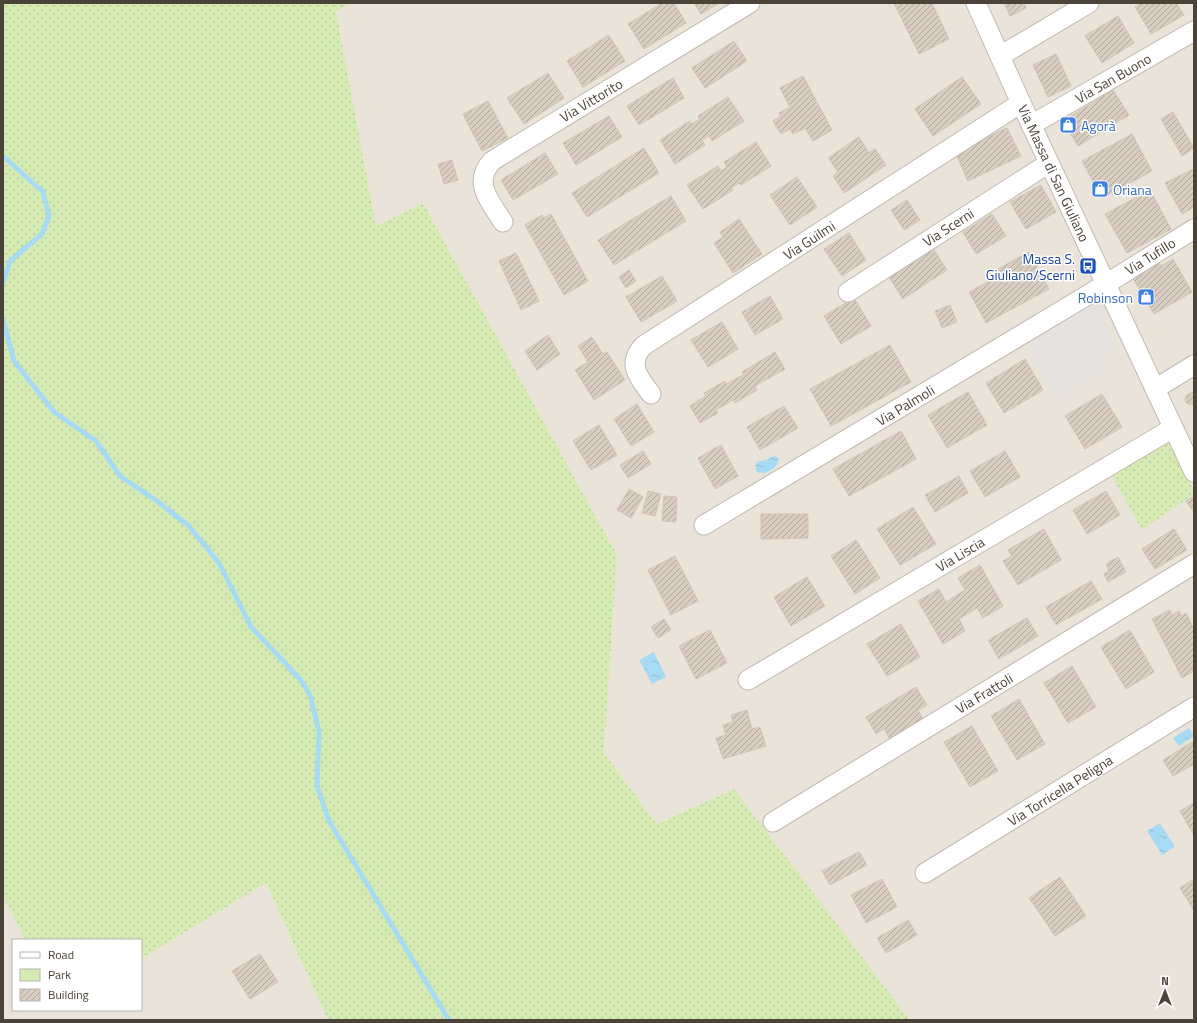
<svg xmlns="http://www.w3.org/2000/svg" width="1197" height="1023" viewBox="0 0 1197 1023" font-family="'Titillium Web',sans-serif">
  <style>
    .residential { fill: #eae3d9 }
    .green { fill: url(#green-dots) }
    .parking { fill: #e5e2df }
    .water { fill: url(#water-ripples) }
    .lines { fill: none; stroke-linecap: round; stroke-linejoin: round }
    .stream { stroke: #a7daf3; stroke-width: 5 }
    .building { fill: url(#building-hatch); stroke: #d3c4b3 }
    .minor-casing { stroke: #c2b9ad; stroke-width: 21 }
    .minor { stroke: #fff; stroke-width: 19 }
    .labels { text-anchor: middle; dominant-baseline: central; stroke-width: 3; stroke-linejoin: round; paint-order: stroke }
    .street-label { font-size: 14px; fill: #4b4238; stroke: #fff }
    .shop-label { font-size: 14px; fill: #366cbe; stroke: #fff; text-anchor: start }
    .transit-label { font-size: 14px; fill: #164399; stroke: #fff; text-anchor: end }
  </style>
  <defs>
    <pattern id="green-dots" width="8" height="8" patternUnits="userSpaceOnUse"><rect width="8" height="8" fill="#d6ebb3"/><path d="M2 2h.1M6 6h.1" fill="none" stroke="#b9cb9b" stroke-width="1.8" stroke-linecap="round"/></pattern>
    <pattern id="water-ripples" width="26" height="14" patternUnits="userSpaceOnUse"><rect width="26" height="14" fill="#a7daf3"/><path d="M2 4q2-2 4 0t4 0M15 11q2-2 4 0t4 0" fill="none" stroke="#91bcd1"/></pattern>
    <pattern id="building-hatch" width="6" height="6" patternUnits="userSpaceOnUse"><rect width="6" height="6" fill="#d8cdc0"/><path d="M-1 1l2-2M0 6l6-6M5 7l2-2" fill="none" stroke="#b1a89d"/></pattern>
  </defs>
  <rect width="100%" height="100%" fill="#f6f2eb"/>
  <!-- residential -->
  <g class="residential">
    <path d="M 353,3 L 1194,3 L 1194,1020 L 910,1020 L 734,790 L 657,824 L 604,753 L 617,555 L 423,203 L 376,226 L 336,11 Z"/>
    <path d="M 266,883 L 328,1020 L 3,1020 L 3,896 L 25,940 L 13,940 L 13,1010 L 141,1010 L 141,959 Z"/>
  </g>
  <!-- green -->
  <g class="green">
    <path d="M 3,3 L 353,3 L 336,11 L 376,226 L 423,203 L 617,555 L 604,753 L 657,824 L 734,789 L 910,1020 L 328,1020 L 266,883 L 141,959 L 141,940 L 25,940 L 3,896 Z"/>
    <path d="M 1167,437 L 1194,491 L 1194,494 L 1142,530 L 1109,471 Z"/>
  </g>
  <!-- parking -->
  <path class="parking" d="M 1099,299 L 1106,310 L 1104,323 L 1117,348 L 1102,356 L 1109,369 L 1057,398 L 1028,344 Z"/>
  <!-- water -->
  <g class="water">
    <path d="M 774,456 L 779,458 C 780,465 770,472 763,473 C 761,473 759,472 757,472 L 755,466 L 757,462 L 766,460 Z"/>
    <path d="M 654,652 L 666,677 L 652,684 L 639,660 Z"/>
    <path d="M 1189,728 L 1194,736 L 1179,746 L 1173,738 Z"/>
    <path d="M 1160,823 L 1175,847 L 1162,855 L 1147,831 Z"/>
  </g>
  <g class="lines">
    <!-- stream -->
    <g class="stream">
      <path d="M 3,156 L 43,192 L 49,216 L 42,234 L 10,261 L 3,283"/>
      <path d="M 3,320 L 14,361 L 54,412 L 96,441 L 120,476 L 157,501 L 189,526 L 219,563 L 251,627 L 300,679 L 310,695 L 319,731 L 317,786 L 329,821 L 449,1020"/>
    </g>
  </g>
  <!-- building -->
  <g class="building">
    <path d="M 662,3 L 674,3 L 686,23 L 644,49 L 628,24 Z"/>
    <path d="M 694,3 L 719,3 L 701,14 Z"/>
    <path d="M 894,3 L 932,3 L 949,39 L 919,54 Z"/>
    <path d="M 1004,3 L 1023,3 L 1026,8 L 1010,16 Z"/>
    <path d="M 1142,3 L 1176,3 L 1184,15 L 1151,34 L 1135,7 Z"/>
    <path d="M 1118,16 L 1134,43 L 1102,63 L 1085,36 Z"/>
    <path d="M 609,35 L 625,61 L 583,87 L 567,61 Z"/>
    <path d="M 734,41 L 747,61 L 705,88 L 692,68 Z"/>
    <path d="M 1056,54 L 1071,86 L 1048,97 L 1033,65 Z"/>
    <path d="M 548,73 L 564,98 L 524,124 L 507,98 Z"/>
    <path d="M 803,76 L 832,130 L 813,141 L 805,128 L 793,134 L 790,129 L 781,134 L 773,121 L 781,116 L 779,113 L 790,107 L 780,88 Z"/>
    <path d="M 962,77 L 981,104 L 933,136 L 915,109 Z"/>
    <path d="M 673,78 L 684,98 L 639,125 L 627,106 Z"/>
    <path d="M 1113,90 L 1129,115 L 1078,146 L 1063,121 Z"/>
    <path d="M 728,97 L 744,121 L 712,141 L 709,136 L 702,140 L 705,145 L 675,164 L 660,140 L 690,121 L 692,124 L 700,119 L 698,116 Z"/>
    <path d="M 488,101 L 508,138 L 482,151 L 463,114 Z"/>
    <path d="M 1173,112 L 1194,148 L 1182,156 L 1161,119 Z"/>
    <path d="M 609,116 L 622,137 L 576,165 L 563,143 Z"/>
    <path d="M 1007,128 L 1021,156 L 968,181 L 955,152 Z"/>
    <path d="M 1132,134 L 1152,171 L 1102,198 L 1082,161 Z"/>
    <path d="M 859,137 L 869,153 L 875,149 L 886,165 L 844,193 L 833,176 L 838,172 L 828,158 Z"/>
    <path d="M 756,142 L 771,166 L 741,185 L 739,183 L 731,188 L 733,190 L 703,209 L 687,185 L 718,166 L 721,171 L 727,167 L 724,162 Z"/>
    <path d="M 644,148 L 659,173 L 587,217 L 572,193 Z"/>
    <path d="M 545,153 L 558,174 L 513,200 L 501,180 Z"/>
    <path d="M 452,160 L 458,180 L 444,184 L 438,164 Z"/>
    <path d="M 1193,169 L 1194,171 L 1194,207 L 1182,214 L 1165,183 Z"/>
    <path d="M 797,177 L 817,207 L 790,225 L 770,195 Z"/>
    <path d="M 1041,185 L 1056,212 L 1026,229 L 1010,202 Z"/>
    <path d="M 1150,190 L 1171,229 L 1127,253 L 1105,214 Z"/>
    <path d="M 671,196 L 686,221 L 614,265 L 598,240 Z"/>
    <path d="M 907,200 L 920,220 L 904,230 L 891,210 Z"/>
    <path d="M 551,214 L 588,281 L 564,295 L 525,225 L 542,215 L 544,218 Z"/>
    <path d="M 992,214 L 1006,236 L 976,254 L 963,232 Z"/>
    <path d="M 739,219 L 762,254 L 733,273 L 714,243 L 723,237 L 720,232 Z"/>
    <path d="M 849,233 L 866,260 L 842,276 L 824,249 Z"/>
    <path d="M 931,245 L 947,270 L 903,299 L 887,274 Z"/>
    <path d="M 1029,252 L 1049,289 L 986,323 L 969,292 L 997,277 L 994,271 Z"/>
    <path d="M 516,253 L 539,301 L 521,310 L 499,261 Z"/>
    <path d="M 1173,259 L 1192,292 L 1154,314 L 1131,275 L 1157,260 L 1161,266 Z"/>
    <path d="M 629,270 L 636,281 L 626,288 L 619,277 Z"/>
    <path d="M 662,276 L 677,301 L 641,322 L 626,297 Z"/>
    <path d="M 770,296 L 783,319 L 755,335 L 742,312 Z"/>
    <path d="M 854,298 L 871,326 L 841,344 L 824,316 Z"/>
    <path d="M 950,305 L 957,322 L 942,328 L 935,311 Z"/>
    <path d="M 722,322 L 738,349 L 708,367 L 691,340 Z"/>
    <path d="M 548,335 L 560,354 L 537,370 L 525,351 Z"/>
    <path d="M 592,337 L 603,354 L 607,352 L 625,380 L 594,400 L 575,370 L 588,362 L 578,346 Z"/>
    <path d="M 890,345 L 911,382 L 831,426 L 810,389 Z"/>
    <path d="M 775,352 L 785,369 L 755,386 L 757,390 L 735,403 L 733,400 L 716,410 L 718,413 L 700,423 L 690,406 L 706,396 L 704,393 L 725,381 L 727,384 L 744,374 L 742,372 Z"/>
    <path d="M 1025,359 L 1043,390 L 1004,413 L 986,383 Z"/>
    <path d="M 1194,391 L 1194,404 L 1188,404 L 1185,401 L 1185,399 L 1186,396 Z"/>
    <path d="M 968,392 L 987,425 L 947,448 L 928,415 Z"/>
    <path d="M 1102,394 L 1122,427 L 1085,449 L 1065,416 Z"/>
    <path d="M 637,404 L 654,432 L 631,446 L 614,419 Z"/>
    <path d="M 784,406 L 798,428 L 760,450 L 747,427 Z"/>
    <path d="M 599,425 L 617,455 L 591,470 L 573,441 Z"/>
    <path d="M 901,431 L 916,459 L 849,496 L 833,469 Z"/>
    <path d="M 721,445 L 738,476 L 715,489 L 698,458 Z"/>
    <path d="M 643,451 L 651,464 L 628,478 L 620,465 Z"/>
    <path d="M 1005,451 L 1020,477 L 985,497 L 970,471 Z"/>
    <path d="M 959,476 L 968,493 L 935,512 L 925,495 Z"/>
    <path d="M 629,489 L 643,497 L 631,518 L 617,510 Z"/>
    <path d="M 648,491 L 661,494 L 655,516 L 642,513 Z"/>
    <path d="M 1106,491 L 1120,515 L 1087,534 L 1073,510 Z"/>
    <path d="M 664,496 L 677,497 L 676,522 L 662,521 Z"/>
    <path d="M 1194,496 L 1194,509 L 1192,510 L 1186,501 Z"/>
    <path d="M 913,507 L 936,544 L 900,565 L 877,529 Z"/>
    <path d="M 761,514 L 808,514 L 808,538 L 761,539 Z"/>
    <path d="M 1044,529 L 1061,560 L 1018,585 L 1003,561 L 1012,556 L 1008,550 Z"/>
    <path d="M 1174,529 L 1187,550 L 1155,569 L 1142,549 Z"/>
    <path d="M 856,540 L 880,578 L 855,594 L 831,556 Z"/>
    <path d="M 675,556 L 698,601 L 671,615 L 648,570 Z"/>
    <path d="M 1118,557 L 1126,572 L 1108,582 L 1104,574 L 1109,571 L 1106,564 Z"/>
    <path d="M 980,565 L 1003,606 L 983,618 L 977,608 L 959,619 L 965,631 L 943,644 L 918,601 L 939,589 L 946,602 L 965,590 L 958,578 Z"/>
    <path d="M 807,577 L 825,606 L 791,626 L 774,597 Z"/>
    <path d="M 1091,581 L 1102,599 L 1056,625 L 1046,607 Z"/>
    <path d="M 1170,610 L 1172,615 L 1179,611 L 1181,616 L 1186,613 L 1194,629 L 1194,671 L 1182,678 L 1152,619 Z"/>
    <path d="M 1027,618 L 1038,636 L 999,659 L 988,640 Z"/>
    <path d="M 664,619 L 671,630 L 658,638 L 651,627 Z"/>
    <path d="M 901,624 L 920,657 L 887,676 L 867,644 Z"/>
    <path d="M 710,630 L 727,663 L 696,679 L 679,646 Z"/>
    <path d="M 1130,630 L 1154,672 L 1126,689 L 1101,647 Z"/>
    <path d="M 1072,666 L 1096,707 L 1068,723 L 1044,683 Z"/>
    <path d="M 916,687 L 927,705 L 918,710 L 923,720 L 890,739 L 884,729 L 876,734 L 866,717 Z"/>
    <path d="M 1019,699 L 1045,744 L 1017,760 L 991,716 Z"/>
    <path d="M 747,710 L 752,729 L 760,727 L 766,746 L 723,759 L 716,738 L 726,735 L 723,725 L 733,722 L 731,715 Z"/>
    <path d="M 972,726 L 998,771 L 970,787 L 944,742 Z"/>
    <path d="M 1194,741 L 1194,764 L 1173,776 L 1163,760 Z"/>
    <path d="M 1194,803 L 1194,835 L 1180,811 Z"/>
    <path d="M 859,852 L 867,865 L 830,885 L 822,871 Z"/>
    <path d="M 1060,877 L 1086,916 L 1055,936 L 1029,898 Z"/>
    <path d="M 882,879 L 897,907 L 866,923 L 851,895 Z"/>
    <path d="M 1194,879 L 1194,909 L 1193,909 L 1180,888 Z"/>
    <path d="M 908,920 L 917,935 L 886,953 L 877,938 Z"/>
    <path d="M 260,954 L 278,982 L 250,999 L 232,971 Z"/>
  </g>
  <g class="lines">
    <!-- minor casing -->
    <g class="minor-casing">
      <g id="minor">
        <path d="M 976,3 L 1021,103 L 1194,472"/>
        <path d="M 1000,56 L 1089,3"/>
        <path d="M 1031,125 L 1194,31"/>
        <path d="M 503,222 C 490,201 472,183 492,161 L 750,3"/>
        <path d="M 848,292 L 1049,163"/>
        <path d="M 1155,389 L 1194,365"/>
        <path d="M 651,394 C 640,379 626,365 643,346 L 1021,103"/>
        <path d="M 704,525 L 1106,284 L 1194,229"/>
        <path d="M 748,680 L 1173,428"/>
        <path d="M 773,822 L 1194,564"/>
        <path d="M 925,873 L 1194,707"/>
      </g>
    </g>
    <!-- minor -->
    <use href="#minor" class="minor"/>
  </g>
  <!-- icons -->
  <defs>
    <g id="shop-square" transform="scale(0.9)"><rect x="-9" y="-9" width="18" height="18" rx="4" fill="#3f7fe0" stroke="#fff"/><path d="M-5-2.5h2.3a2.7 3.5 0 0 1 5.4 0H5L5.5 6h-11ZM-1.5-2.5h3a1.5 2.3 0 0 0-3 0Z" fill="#fff"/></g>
    <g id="bus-square" transform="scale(0.9)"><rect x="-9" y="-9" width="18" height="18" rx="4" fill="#1a4fb4" stroke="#fff"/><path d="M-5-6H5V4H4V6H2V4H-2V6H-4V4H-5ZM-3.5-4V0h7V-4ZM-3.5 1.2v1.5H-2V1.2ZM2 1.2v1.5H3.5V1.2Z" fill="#fff"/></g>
  </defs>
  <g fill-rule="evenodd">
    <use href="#shop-square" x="1068" y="125"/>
    <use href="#shop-square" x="1100" y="189"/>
    <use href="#bus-square" x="1088" y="266"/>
    <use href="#shop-square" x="1146" y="297"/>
  </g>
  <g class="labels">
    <!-- street labels -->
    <g class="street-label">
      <text transform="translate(1113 78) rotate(-30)">Via San Buono</text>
      <text transform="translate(591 100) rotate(-31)">Via Vittorito</text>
      <text transform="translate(1054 173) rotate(65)">Via Massa di San Giuliano</text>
      <text transform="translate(948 227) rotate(-33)">Via Scerni</text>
      <text transform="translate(809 240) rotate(-33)">Via Guilmi</text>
      <text transform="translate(1150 256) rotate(-32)">Via Tufillo</text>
      <text transform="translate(905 405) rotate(-31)">Via Palmoli</text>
      <text transform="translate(960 554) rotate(-31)">Via Liscia</text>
      <text transform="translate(984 693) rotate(-31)">Via Frattoli</text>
      <text transform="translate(1060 790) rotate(-32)">Via Torricella Peligna</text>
    </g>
    <!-- shop labels -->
    <g class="shop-label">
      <text x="1081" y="125">Agorà</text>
      <text x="1113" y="189">Oriana</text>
      <text x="1133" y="297" text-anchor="end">Robinson</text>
    </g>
    <!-- transit labels -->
    <g class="transit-label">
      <text x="1075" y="258">Massa S.<tspan x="1075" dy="16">Giuliano/Scerni</tspan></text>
    </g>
  </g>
  <!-- border -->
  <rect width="1197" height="1023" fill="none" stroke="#4b4238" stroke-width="8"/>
  <!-- legend -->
  <rect x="12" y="939" width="130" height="72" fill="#ffffff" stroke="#b7b3af"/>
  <rect x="20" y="952" width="20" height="6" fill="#ffffff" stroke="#b7b3af"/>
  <text x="48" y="959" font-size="12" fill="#4b4238">Road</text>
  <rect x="20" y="969" width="20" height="12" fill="#d6ebb3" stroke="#b7b3af"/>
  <text x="48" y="979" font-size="12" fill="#4b4238">Park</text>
  <rect x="20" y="989" width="20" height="12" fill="url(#building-hatch)" stroke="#b7b3af"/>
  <text x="48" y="999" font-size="12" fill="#4b4238">Building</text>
  <!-- north arrow -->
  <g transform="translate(1165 991)" stroke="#ffffff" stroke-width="3" paint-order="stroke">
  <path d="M0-3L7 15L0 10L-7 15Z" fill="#4b4238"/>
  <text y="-6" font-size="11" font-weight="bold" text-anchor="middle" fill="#4b4238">N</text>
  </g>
</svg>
